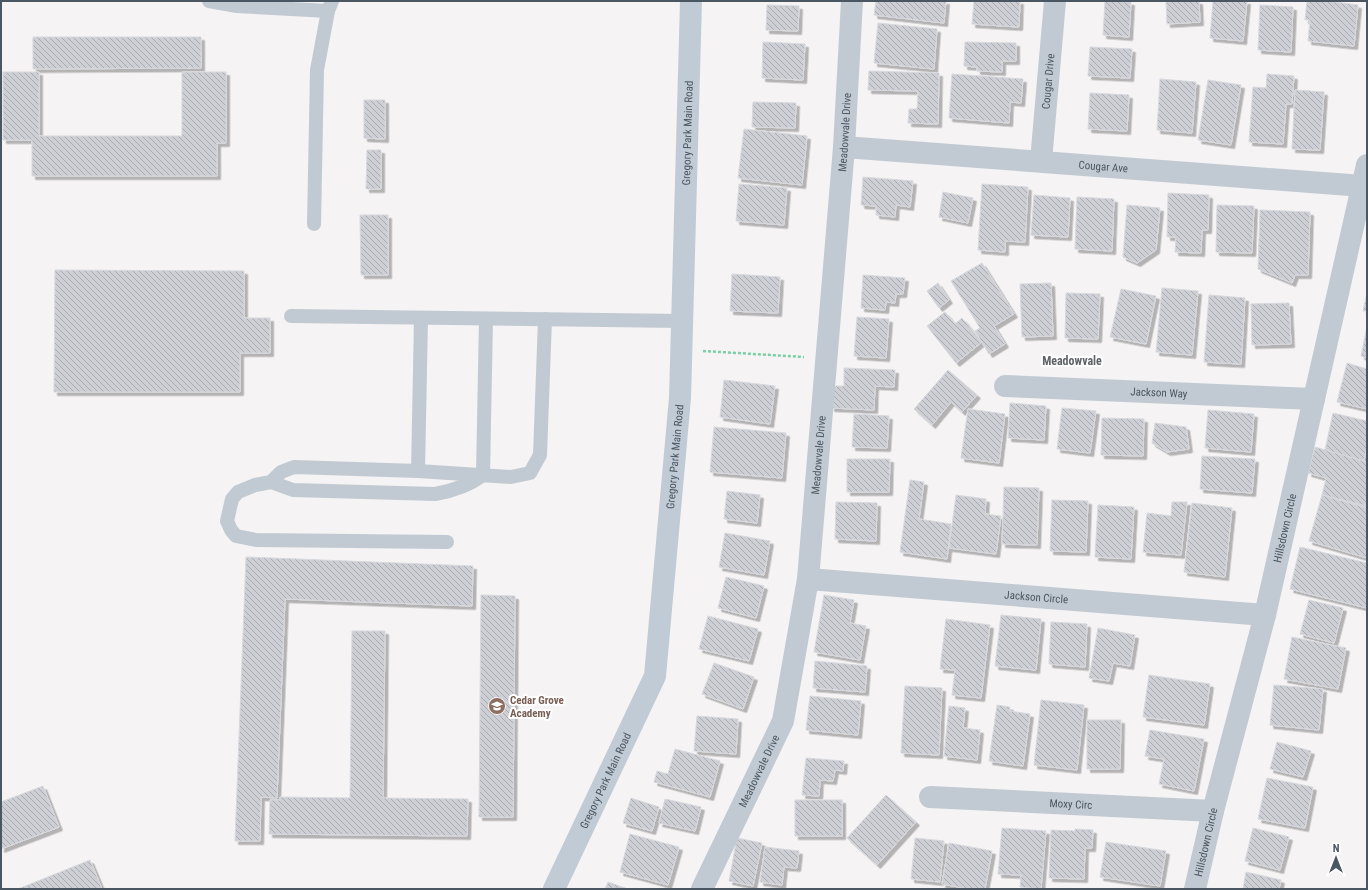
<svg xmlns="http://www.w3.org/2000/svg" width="1368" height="890" viewBox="0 0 1368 890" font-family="'Roboto Condensed',sans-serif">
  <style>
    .building { fill: url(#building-back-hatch); stroke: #d7d9de; filter: url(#shadow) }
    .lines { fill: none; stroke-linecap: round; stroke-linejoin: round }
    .path { stroke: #7ad0a6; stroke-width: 2.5; stroke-dasharray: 3 2; stroke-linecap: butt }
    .lane { stroke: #c1cad2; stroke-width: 14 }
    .street { stroke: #c1cad2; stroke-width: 22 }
    .secondary { stroke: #c1cbd6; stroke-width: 22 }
    .labels { text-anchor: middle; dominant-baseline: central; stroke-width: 4; stroke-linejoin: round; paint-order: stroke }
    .street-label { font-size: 11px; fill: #4a5661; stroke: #fff }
    .education-label { font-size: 11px; font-weight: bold; fill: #785e54; stroke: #fff; text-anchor: start }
    .neighbourhood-label { font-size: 12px; font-weight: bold; fill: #5f6368; stroke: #fff }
  </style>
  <defs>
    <pattern id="building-back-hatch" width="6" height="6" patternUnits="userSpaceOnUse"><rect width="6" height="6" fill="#cdcfd5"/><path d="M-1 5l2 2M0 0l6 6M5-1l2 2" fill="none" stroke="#a8abb0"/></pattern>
    <filter id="shadow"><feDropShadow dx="3.5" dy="3.5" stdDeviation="0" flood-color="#0004"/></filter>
  </defs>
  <rect width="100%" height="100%" fill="#f5f3f3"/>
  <!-- building -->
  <g class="building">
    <path d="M 876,1 L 946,1 L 944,23 L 874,15 Z"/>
    <path d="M 974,1 L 1020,1 L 1019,27 L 972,24 Z"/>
    <path d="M 1105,1 L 1131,2 L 1129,37 L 1103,35 Z"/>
    <path d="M 1166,1 L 1199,1 L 1200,22 L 1167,24 Z"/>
    <path d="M 1213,1 L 1247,1 L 1243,41 L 1210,38 Z"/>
    <path d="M 1307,1 L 1327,1 L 1358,5 L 1354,46 L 1308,41 L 1310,20 L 1305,20 Z"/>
    <path d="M 767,5 L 799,6 L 798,31 L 766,30 Z"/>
    <path d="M 1260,5 L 1293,7 L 1291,52 L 1258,50 Z"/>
    <path d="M 878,23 L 937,29 L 934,69 L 874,63 Z"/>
    <path d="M 33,37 L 201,37 L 201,68 L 33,69 Z"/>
    <path d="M 763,42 L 805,44 L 803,80 L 762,78 Z"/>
    <path d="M 965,42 L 1016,43 L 1016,61 L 1002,61 L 1002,72 L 977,71 L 977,67 L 964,66 Z"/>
    <path d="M 1090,47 L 1132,49 L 1130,78 L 1088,76 Z"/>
    <path d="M 869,71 L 939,73 L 938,124 L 908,123 L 909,109 L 917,109 L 918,91 L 868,90 Z"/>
    <path d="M 3,72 L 39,72 L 39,136 L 182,136 L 182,72 L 226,72 L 226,143 L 217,143 L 217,176 L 32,176 L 32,140 L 3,140 Z"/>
    <path d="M 952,74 L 1023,79 L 1021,103 L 1010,102 L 1009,123 L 949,118 Z"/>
    <path d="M 1267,74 L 1294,76 L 1292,104 L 1286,104 L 1283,144 L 1249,142 L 1253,87 L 1266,88 Z"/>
    <path d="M 1160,79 L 1196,82 L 1192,133 L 1157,130 Z"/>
    <path d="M 1208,80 L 1241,85 L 1231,145 L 1198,140 Z"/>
    <path d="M 1295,90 L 1324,92 L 1320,150 L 1292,149 Z"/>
    <path d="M 1090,93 L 1129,95 L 1127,131 L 1088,129 Z"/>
    <path d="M 364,100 L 385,100 L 385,139 L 364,138 Z"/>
    <path d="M 753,102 L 796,103 L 795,128 L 752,127 Z"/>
    <path d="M 744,129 L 807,136 L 802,185 L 738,178 Z"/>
    <path d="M 367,150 L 381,150 L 381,189 L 366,189 Z"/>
    <path d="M 863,177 L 913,181 L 910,207 L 896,205 L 895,217 L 876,215 L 876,206 L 861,205 Z"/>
    <path d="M 739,184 L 787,188 L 784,225 L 736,221 Z"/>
    <path d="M 982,184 L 1028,187 L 1025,242 L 1005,241 L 1005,252 L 978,250 Z"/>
    <path d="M 943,192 L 973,198 L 968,223 L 939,217 Z"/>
    <path d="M 1168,193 L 1209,195 L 1208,230 L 1202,230 L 1201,253 L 1175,252 L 1176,237 L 1167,237 Z"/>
    <path d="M 1034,195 L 1070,198 L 1068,237 L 1031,235 Z"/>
    <path d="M 1077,197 L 1114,199 L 1112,251 L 1075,249 Z"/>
    <path d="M 1127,205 L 1160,208 L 1156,250 L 1137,263 L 1123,257 Z"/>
    <path d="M 1217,205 L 1254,206 L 1252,253 L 1216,252 Z"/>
    <path d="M 1260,210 L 1310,212 L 1308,275 L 1295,275 L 1292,283 L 1258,269 Z"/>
    <path d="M 360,215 L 388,215 L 388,275 L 361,275 Z"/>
    <path d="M 982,263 L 1014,314 L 994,326 L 1005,344 L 989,354 L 975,331 L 980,328 L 951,281 Z"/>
    <path d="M 55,270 L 244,271 L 244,318 L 270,318 L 270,353 L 240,353 L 240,392 L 54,392 Z"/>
    <path d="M 732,274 L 780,277 L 778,313 L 730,311 Z"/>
    <path d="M 863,275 L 905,278 L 903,294 L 896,294 L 895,303 L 886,302 L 885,310 L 861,308 Z"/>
    <path d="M 938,283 L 949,300 L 939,308 L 927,291 Z"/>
    <path d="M 1051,283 L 1053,336 L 1022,337 L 1020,284 Z"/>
    <path d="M 1162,288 L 1198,291 L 1192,355 L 1156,352 Z"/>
    <path d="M 1121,289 L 1156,296 L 1146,344 L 1110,337 Z"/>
    <path d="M 1066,293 L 1100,294 L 1098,339 L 1065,338 Z"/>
    <path d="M 1367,293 L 1367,311 L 1363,311 Z"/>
    <path d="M 1209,295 L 1245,298 L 1241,364 L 1204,362 Z"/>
    <path d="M 1289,303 L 1291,344 L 1252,345 L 1251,304 Z"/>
    <path d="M 945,312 L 955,324 L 962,318 L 982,342 L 956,363 L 927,326 Z"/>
    <path d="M 857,317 L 889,319 L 886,358 L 854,356 Z"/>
    <path d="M 1367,326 L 1367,358 L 1361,356 Z"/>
    <path d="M 1347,363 L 1367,369 L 1367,409 L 1337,402 Z"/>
    <path d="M 844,368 L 895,370 L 894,387 L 875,386 L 874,410 L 831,408 L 832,386 L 844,386 Z"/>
    <path d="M 948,370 L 977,395 L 962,412 L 951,402 L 932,425 L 914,409 Z"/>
    <path d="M 724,380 L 775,386 L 770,424 L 720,417 Z"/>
    <path d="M 1010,403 L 1046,406 L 1044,440 L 1008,438 Z"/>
    <path d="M 1062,408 L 1096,411 L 1090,453 L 1057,449 Z"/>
    <path d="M 968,409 L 1005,414 L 999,463 L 961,458 Z"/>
    <path d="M 1208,410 L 1254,414 L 1251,452 L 1205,448 Z"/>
    <path d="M 1333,413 L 1367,421 L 1367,446 L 1364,461 L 1325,450 Z"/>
    <path d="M 854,414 L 889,416 L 887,448 L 852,447 Z"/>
    <path d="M 1102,418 L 1144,419 L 1143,456 L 1101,455 Z"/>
    <path d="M 1155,423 L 1186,427 L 1189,449 L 1167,452 L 1152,443 Z"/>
    <path d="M 714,427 L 786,433 L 782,478 L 710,472 Z"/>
    <path d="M 1315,447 L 1367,462 L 1367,506 L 1322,495 L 1326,478 L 1308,473 Z"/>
    <path d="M 1202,456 L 1255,459 L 1252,493 L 1200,489 Z"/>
    <path d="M 847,459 L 890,459 L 889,492 L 847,492 Z"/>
    <path d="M 910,480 L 924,482 L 919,519 L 951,524 L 947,559 L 900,552 Z"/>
    <path d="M 1004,487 L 1039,488 L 1037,545 L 1002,544 Z"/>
    <path d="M 727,491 L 760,495 L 757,523 L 724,519 Z"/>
    <path d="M 956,495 L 986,499 L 985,514 L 1001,516 L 996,554 L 949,548 Z"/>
    <path d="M 1322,495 L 1367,508 L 1367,558 L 1309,541 Z"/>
    <path d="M 1052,500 L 1088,501 L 1086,552 L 1050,551 Z"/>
    <path d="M 836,502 L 877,503 L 876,541 L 835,539 Z"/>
    <path d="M 1172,502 L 1187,502 L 1181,555 L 1143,552 L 1147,513 L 1171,516 Z"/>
    <path d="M 1192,503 L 1232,508 L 1225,577 L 1184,572 Z"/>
    <path d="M 1098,505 L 1134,507 L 1131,559 L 1095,557 Z"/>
    <path d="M 725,533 L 770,541 L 764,575 L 719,567 Z"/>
    <path d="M 1300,547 L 1367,563 L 1367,608 L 1290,589 Z"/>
    <path d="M 246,557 L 473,566 L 472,606 L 285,599 L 277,798 L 261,797 L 260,841 L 235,841 Z"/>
    <path d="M 726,577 L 764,586 L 756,618 L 718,608 Z"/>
    <path d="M 481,595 L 515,596 L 513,817 L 479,817 Z"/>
    <path d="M 824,595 L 854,600 L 850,623 L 866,626 L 860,660 L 814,652 Z"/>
    <path d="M 1309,600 L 1343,608 L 1334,643 L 1300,634 Z"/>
    <path d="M 1001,615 L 1041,619 L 1036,670 L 995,666 Z"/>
    <path d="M 708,616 L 758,629 L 749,661 L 699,649 Z"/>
    <path d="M 946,619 L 990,625 L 981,698 L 952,695 L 955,670 L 940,669 Z"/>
    <path d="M 1051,622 L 1087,624 L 1085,667 L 1049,664 Z"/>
    <path d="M 1098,628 L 1135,635 L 1130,666 L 1113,663 L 1109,681 L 1089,678 Z"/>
    <path d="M 352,631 L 385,631 L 383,798 L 468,799 L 467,836 L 269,834 L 270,800 L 280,800 L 280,797 L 350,798 Z"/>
    <path d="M 1292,637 L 1346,648 L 1338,689 L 1284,679 Z"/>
    <path d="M 815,661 L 867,666 L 865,692 L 813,688 Z"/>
    <path d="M 714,663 L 754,677 L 743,709 L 702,694 Z"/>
    <path d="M 1149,675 L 1210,684 L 1204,725 L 1143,717 Z"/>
    <path d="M 1274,685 L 1323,689 L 1319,730 L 1270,725 Z"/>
    <path d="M 905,686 L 942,688 L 939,755 L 901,753 Z"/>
    <path d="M 810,696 L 861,701 L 858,735 L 806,730 Z"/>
    <path d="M 1041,700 L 1084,705 L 1077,770 L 1034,765 Z"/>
    <path d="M 997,705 L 1010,707 L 1009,711 L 1030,714 L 1023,766 L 989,761 Z"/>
    <path d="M 949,706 L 965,708 L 963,728 L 980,730 L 977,760 L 944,756 Z"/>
    <path d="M 697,716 L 738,719 L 736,754 L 694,751 Z"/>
    <path d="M 1087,720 L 1121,720 L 1120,769 L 1087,769 Z"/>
    <path d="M 1150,730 L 1204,739 L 1194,791 L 1159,784 L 1164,759 L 1145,756 Z"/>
    <path d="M 1277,742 L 1311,751 L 1303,777 L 1270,769 Z"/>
    <path d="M 675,749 L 720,761 L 710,797 L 654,782 L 657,771 L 668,774 Z"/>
    <path d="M 806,758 L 844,761 L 843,771 L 835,770 L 833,781 L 820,780 L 819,796 L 802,795 Z"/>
    <path d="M 1267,778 L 1313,787 L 1305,828 L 1258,819 Z"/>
    <path d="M 43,786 L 59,827 L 1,849 L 1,802 Z"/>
    <path d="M 886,795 L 916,822 L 877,865 L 847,838 Z"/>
    <path d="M 631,798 L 659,807 L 652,831 L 623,823 Z"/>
    <path d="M 665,799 L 701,807 L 695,831 L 659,823 Z"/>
    <rect x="795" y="800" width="47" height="36"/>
    <path d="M 1002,828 L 1046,831 L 1041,889 L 1020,887 L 1021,875 L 998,874 Z"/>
    <path d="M 1253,828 L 1289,837 L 1280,870 L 1245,861 Z"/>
    <path d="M 1075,829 L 1093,830 L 1092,848 L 1085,848 L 1084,879 L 1049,878 L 1051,830 L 1075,831 Z"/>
    <path d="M 630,834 L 679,847 L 668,885 L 620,872 Z"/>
    <path d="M 737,838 L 762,843 L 753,886 L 729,881 Z"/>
    <path d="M 915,838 L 944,841 L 940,882 L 911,879 Z"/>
    <path d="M 1106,842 L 1166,851 L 1160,886 L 1100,877 Z"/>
    <path d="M 949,843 L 992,851 L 985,889 L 969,889 L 942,884 Z"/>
    <path d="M 765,847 L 799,851 L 797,868 L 784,867 L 782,885 L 760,882 Z"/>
    <path d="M 90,860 L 102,889 L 18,889 Z"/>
    <path d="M 1246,872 L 1281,880 L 1279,889 L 1243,889 Z"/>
    <path d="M 608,882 L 628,889 L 605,889 Z"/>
  </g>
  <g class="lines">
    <!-- path -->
    <path class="path" d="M 703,351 L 804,357"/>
    <!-- lane -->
    <g class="lane">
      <path d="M 209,1 L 237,6 L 328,11"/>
      <path d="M 314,224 L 317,70 L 328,11 L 332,1"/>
      <path d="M 291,316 L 682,321"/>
      <path d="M 421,318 L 418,471 L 511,477 L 530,473 L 540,455 L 545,319"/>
      <path d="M 418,471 L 294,467 L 281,472 L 271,482 L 255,485 L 238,492 L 232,499 L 227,521 L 231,530 L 236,536 L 256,540 L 447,542"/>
      <path d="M 271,482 L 293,490 L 435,494 C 453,491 468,486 483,475 L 486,319"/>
    </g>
    <!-- street -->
    <g class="street">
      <path id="s1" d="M 844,147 L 1363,186"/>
      <path id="s2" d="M 1041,161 L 1055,1"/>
      <path id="s3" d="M 1005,386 L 1314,399"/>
      <path id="s4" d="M 808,579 L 1265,615"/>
      <path id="s5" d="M 930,797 L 1213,811"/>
      <path id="s6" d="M 702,889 L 783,721 L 808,579 L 844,147 L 852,1"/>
      <path id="s7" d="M 1195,889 L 1213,811 L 1265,615 L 1367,165"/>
    </g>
    <!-- secondary -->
    <path class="secondary" id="s8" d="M 554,889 L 655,676 L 680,398 L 691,1"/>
  </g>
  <!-- icons -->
  <defs>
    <g id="school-disc" transform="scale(0.9)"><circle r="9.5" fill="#8d6e63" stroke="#fff"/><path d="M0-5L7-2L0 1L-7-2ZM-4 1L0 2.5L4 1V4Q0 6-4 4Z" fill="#fff"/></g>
  </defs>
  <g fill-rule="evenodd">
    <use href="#school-disc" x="497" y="706"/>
  </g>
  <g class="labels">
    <!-- street labels -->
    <g class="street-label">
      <text stroke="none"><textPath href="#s2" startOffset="80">Cougar Drive</textPath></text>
      <text stroke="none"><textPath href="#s6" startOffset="779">Meadowvale Drive</textPath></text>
      <text stroke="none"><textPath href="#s8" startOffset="780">Gregory Park Main Road</textPath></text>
      <text stroke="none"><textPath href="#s1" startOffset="260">Cougar Ave</textPath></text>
      <text stroke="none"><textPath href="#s3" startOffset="154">Jackson Way</textPath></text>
      <text stroke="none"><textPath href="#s6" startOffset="455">Meadowvale Drive</textPath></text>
      <text stroke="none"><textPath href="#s8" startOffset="456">Gregory Park Main Road</textPath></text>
      <text stroke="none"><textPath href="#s7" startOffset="372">Hillsdown Circle</textPath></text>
      <text stroke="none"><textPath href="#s4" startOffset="229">Jackson Circle</textPath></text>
      <text stroke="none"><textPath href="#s6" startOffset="131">Meadowvale Drive</textPath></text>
      <text stroke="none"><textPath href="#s8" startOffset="120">Gregory Park Main Road</textPath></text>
      <text stroke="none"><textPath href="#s5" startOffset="141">Moxy Circ</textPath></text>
      <text stroke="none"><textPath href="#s7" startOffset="48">Hillsdown Circle</textPath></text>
    </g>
    <!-- education labels -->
    <g class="education-label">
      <text x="510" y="700">Cedar Grove<tspan x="510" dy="13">Academy</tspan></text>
    </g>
    <!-- neighbourhood labels -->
    <g class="neighbourhood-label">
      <text x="1072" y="361">Meadowvale</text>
    </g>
  </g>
  <!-- border -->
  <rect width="1368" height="890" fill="none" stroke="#4a5661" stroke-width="4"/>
  <!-- north arrow -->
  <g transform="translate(1336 858)" stroke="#ffffff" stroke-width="3" paint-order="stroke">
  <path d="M0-3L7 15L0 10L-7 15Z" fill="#4a5661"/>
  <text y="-6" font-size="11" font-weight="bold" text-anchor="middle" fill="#4a5661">N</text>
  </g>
</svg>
